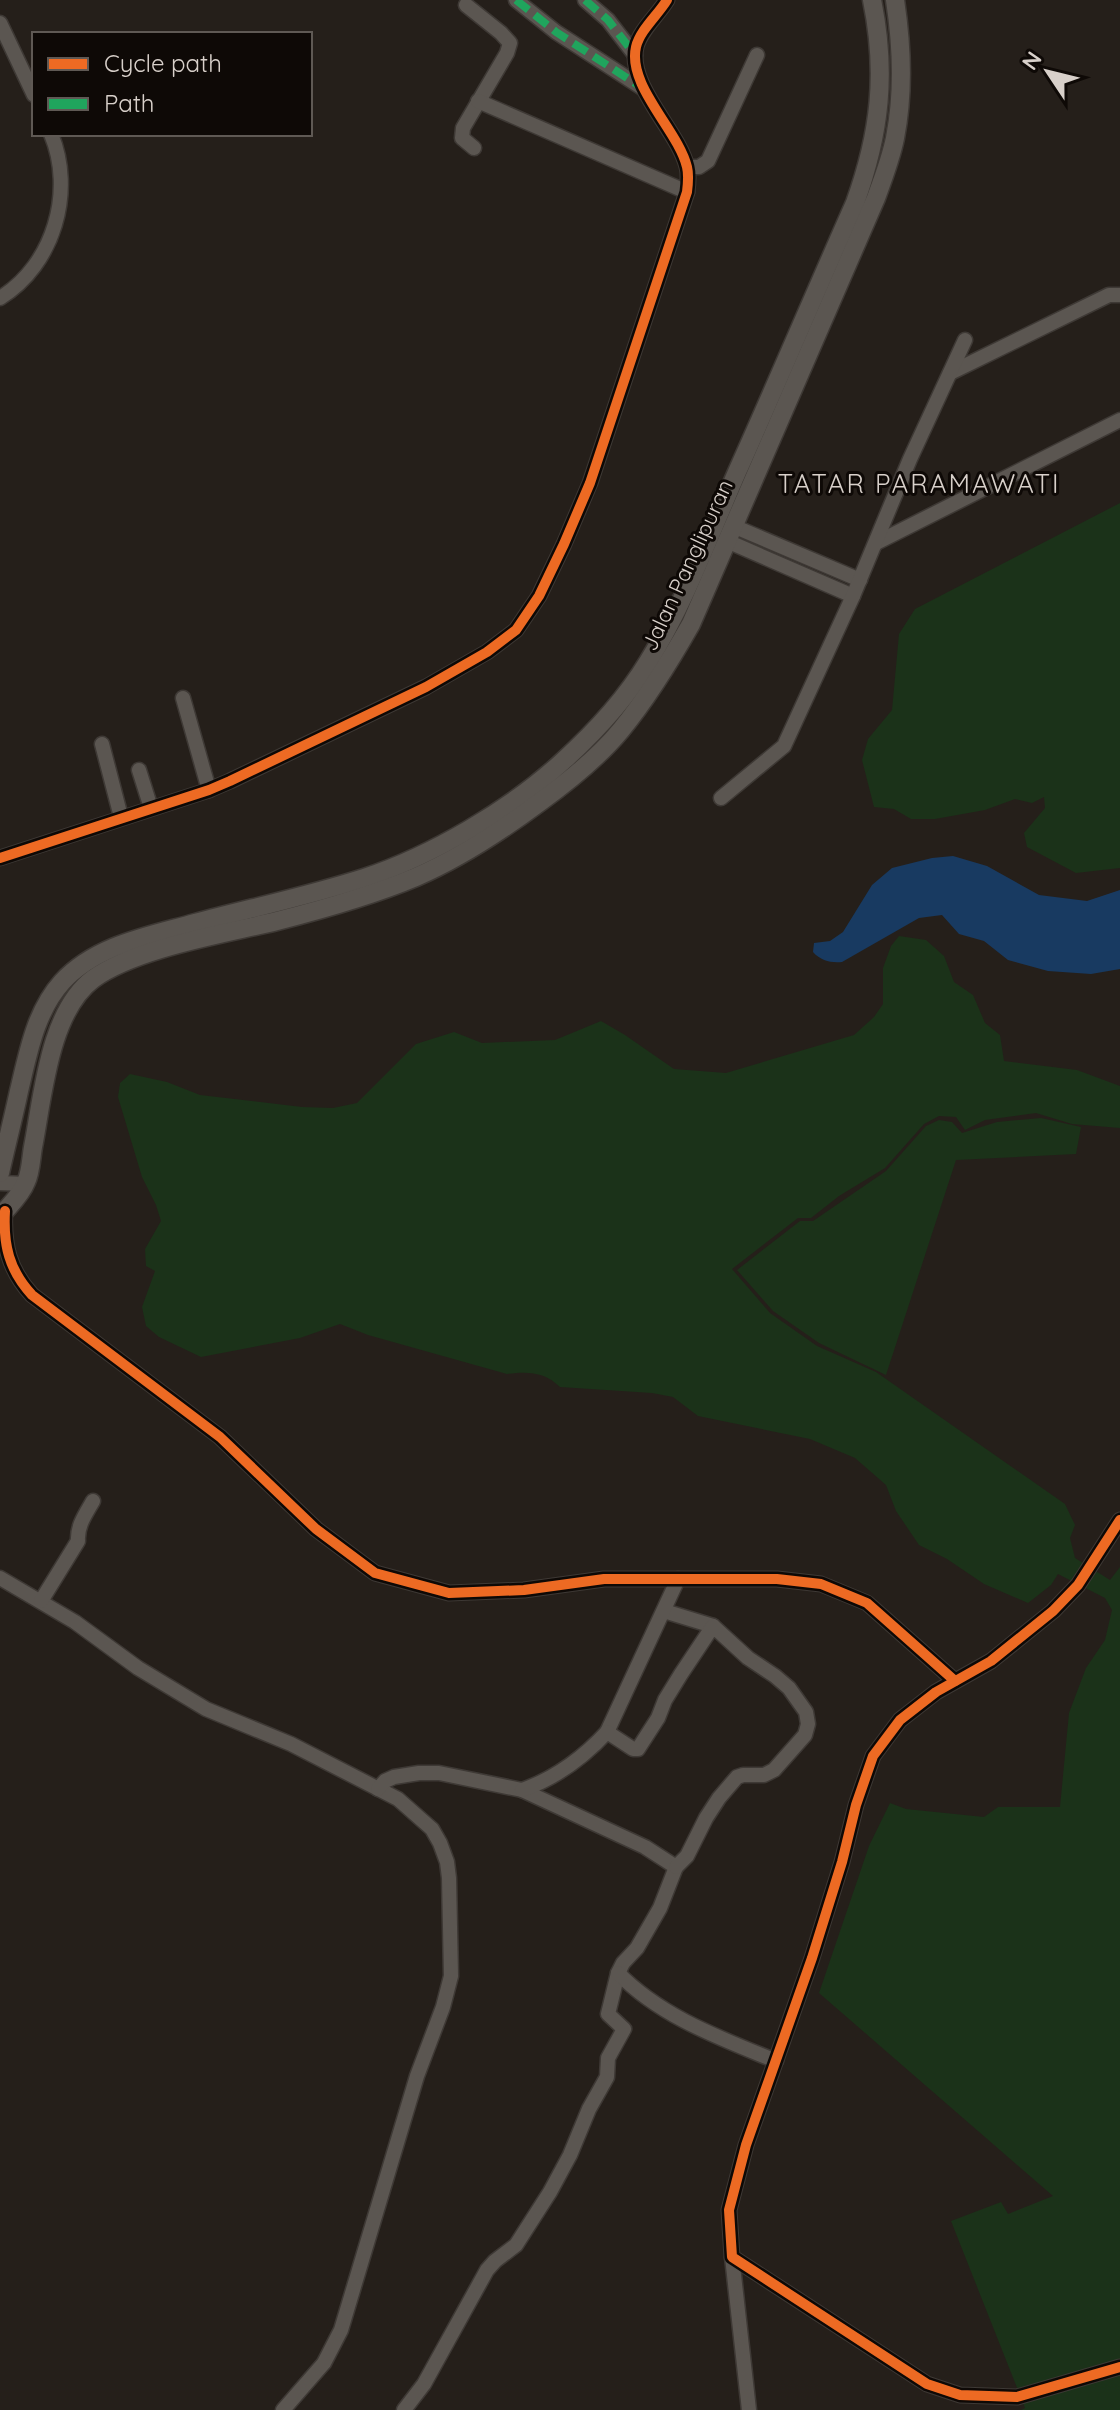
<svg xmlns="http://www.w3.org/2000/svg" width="1120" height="2410" viewBox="0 0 1120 2410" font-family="Quicksand,sans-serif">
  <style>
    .green { fill: #1b3219 }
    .water { fill: #183a61 }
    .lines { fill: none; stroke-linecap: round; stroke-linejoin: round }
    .minor-casing { stroke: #3e3935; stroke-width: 17 }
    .secondary-casing { stroke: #3e3935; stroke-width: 21 }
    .minor { stroke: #5b5651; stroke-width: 14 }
    .secondary { stroke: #5b5651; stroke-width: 18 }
    .quiet { stroke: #20a55d; stroke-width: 8; stroke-dasharray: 16 8; stroke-linecap: butt }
    .cycleway-casing { stroke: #0e0906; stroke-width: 15 }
    .cycleway { stroke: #ed6a23; stroke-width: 10 }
    .labels { text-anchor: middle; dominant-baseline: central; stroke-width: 6; stroke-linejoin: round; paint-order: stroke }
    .street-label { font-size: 22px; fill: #d8d0ca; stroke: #0e0906 }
    .quarter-label { font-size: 26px; letter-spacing: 2px; fill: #d8d0ca; stroke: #0e0906 }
  </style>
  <rect width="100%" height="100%" fill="#251f1a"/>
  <!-- green -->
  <g class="green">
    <path d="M 1120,503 L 1120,868 L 1076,873 L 1027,847 L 1024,833 L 1045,808 L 1044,797 L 1032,803 L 1015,799 L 985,810 L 935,819 L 911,819 L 894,809 L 874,807 L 862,760 L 868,739 L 892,710 L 899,634 L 915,609 Z"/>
    <path d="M 899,936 L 926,940 L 944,956 L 954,982 L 973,995 L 985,1023 L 1000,1035 L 1004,1061 L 1077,1070 L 1120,1086 L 1120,1128 L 1072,1124 L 1036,1113 L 985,1120 L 965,1130 L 956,1117 L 939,1116 L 924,1124 L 885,1168 L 839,1196 L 811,1218 L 798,1218 L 732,1269 L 770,1313 L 817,1346 L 876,1372 L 1065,1504 L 1075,1525 L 1070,1538 L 1075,1558 L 1110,1580 L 1120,1567 L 1120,2410 L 1021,2410 L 1025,2408 L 951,2221 L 1001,2202 L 1008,2214 L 1053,2196 L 819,1993 L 869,1846 L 890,1803 L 906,1809 L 984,1817 L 998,1807 L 1060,1807 L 1069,1713 L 1086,1668 L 1105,1640 L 1112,1610 L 1105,1598 L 1058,1574 L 1051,1585 L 1028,1603 L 984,1584 L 947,1559 L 919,1545 L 896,1511 L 886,1485 L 855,1458 L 810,1439 L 698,1416 L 673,1397 L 652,1393 L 560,1387 C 545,1372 528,1371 507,1374 L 368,1335 L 340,1324 L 300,1338 L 201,1357 L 159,1337 L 146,1326 L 142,1307 L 155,1271 L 146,1266 L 145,1249 L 161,1221 L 156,1205 L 142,1177 L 118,1097 L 120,1083 L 130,1074 L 167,1082 L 200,1095 L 302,1107 L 333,1108 L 357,1103 L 416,1044 L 454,1032 L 482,1043 L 555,1040 L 601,1021 L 625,1035 L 674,1069 L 726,1073 L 854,1035 L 874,1017 L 883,1004 L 883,968 L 891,946 Z"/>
    <path d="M 1041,1118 L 1081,1127 L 1076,1154 L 956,1160 L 886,1375 L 819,1343 L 773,1311 L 737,1270 L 800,1221 L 813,1221 L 886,1171 L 926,1126 L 939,1120 L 952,1122 L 962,1133 L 997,1122 Z"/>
  </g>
  <!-- water -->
  <path class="water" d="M 953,856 L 987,866 L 1039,895 L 1087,901 L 1120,890 L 1120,969 L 1091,974 L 1048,971 L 1008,960 L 984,941 L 959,934 L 942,915 L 919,918 L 842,962 C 831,963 821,961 813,952 L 814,943 L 830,941 L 843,932 L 872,885 L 892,868 L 932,858 Z"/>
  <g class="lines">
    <!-- minor casing -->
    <g class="minor-casing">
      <g id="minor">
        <path d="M 516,0 L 556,32 L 644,89"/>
        <path d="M 585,0 L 608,20 L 635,55"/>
        <path d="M 466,5 L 501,33 L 510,43 L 507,53 L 463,128 L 462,138 L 474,148"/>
        <path d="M 0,23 L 34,95"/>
        <path d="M 478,101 L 687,192"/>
        <path d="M 688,167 L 699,167 L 708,161 L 757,55"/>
        <path d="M 0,298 C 54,265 75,191 51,134"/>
        <path d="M 950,373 L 1109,295 L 1120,295"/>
        <path d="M 733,526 L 860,580"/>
        <path d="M 727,541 L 853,596"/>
        <path d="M 876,543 L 1120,420"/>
        <path d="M 183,698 L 209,790"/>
        <path d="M 102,744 L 121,817"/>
        <path d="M 139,770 L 151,808"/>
        <path d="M 721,798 L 784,746 L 853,596 L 910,459 L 965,340"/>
        <path d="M 0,858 L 209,790 L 230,781 L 426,687 L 487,652 L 516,630 L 539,596 L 564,544 L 590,483 L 687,192 C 688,184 689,175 687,167 C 678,130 627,86 636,47 C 640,30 658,15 667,0"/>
        <path d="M 0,1183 L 26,1184"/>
        <path d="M 5,1211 C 3,1245 9,1270 32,1295 L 220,1437 L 316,1529 L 375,1573 L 449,1593 L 524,1590 L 604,1579 L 777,1579 L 821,1584 L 867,1603 L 955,1681"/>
        <path d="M 1120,1520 L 1078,1585 L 1053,1611 L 991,1661 L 936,1692 L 900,1720 L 873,1756 L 856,1805 L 842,1862 L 812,1958 L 746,2145 L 729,2210 L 732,2257 L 927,2384 L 960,2395 L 1017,2397 L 1120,2367"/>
        <path d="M 0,1578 L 75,1622 L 138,1668 L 206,1709 L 291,1744 L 398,1799 L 432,1829 L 440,1843 L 447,1862 L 449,1878 L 451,1976 L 443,2007 L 417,2076 L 341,2330 L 324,2363 L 283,2410"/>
        <path d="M 41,1601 L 78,1541 C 77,1526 85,1515 93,1501"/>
        <path d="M 664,1611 L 713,1626"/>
        <path d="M 607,1732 L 678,1579"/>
        <path d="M 378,1789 L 385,1781 L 394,1777 L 419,1773 L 439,1773 L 522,1790 L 645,1847 L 676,1867 L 660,1908 L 637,1948 L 623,1963 L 618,1973 L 608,2014 L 624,2029 L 608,2058 L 607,2077 L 589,2109 L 570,2155 L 550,2192 L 516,2245 L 495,2261 L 487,2270 L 424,2384 L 404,2410"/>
        <path d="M 522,1790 C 556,1778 583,1758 607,1732 L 633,1749 L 638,1749 L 658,1718 L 665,1700 L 681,1674 L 713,1626 L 748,1658 L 775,1676 L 789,1688 L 806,1712 L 808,1724 L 805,1735 L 774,1770 L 764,1775 L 743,1775 L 737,1777 L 719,1798 L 706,1818 L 687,1856 L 676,1867"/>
        <path d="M 618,1973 C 661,2017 720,2038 776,2061"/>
        <path d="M 732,2257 L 749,2410"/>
      </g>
    </g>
    <!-- secondary casing -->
    <g class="secondary-casing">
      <g id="secondary">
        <path d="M 0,1173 C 6,1146 13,1119 19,1091 C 28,1054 35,1012 62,982 C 96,945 149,936 195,923 C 251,908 308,896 364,878 C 431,856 510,810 562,762 C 594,733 625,700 648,662 C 685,602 709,536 737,472 C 777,383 815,293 855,203 C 880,133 887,73 872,0"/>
        <path d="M 5,1211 C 12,1203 22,1193 26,1182 C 31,1172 31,1158 33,1147 C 43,1096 49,1012 93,979 C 136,948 224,934 277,921 C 324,909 371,896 416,877 C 460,858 501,831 540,802 C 569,781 598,758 621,730 C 648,697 670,661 691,624 L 876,198 C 883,179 891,158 895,138 C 904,92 902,46 895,0"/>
      </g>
    </g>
    <!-- minor -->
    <use href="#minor" class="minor"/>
    <!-- secondary -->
    <use href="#secondary" class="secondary"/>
    <!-- quiet -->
    <g class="quiet">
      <path d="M 516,0 L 556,32 L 641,87"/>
      <path d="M 585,0 L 608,20 L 635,55"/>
    </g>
    <!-- cycleway casing -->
    <g class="cycleway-casing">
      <g id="cycleway">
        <path d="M 0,858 L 209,790 L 230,781 L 426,687 L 487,652 L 516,630 L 539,596 L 564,544 L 590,483 L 687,192 C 688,184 689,175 687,167 C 678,130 627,86 636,47 C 640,30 658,15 667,0"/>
        <path d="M 5,1211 C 3,1245 9,1270 32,1295 L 220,1437 L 316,1529 L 375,1573 L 449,1593 L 524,1590 L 604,1579 L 777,1579 L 821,1584 L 867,1603 L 955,1681"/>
        <path d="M 1120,1520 L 1078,1585 L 1053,1611 L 991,1661 L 936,1692 L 900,1720 L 873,1756 L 856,1805 L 842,1862 L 812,1958 L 746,2145 L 729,2210 L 732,2257 L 927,2384 L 960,2395 L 1017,2397 L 1120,2367"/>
      </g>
    </g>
    <!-- cycleway -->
    <use href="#cycleway" class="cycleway"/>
  </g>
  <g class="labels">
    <!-- street labels -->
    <g class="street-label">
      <text transform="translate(687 565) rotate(-65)">Jalan Panglipuran</text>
    </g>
    <!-- quarter labels -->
    <g class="quarter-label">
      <text x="919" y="483">TATAR PARAMAWATI</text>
    </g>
  </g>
  <!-- legend -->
  <rect x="32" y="32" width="280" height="104" fill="#0e0906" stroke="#5f5954" stroke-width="2"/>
  <rect x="48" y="58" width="40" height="12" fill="#ed6a23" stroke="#5f5954" stroke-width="2"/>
  <text x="104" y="72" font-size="24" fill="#d8d0ca">Cycle path</text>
  <rect x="48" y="98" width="40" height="12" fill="#20a55d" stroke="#5f5954" stroke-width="2"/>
  <text x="104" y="112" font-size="24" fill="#d8d0ca">Path</text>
  <!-- north arrow -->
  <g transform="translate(1048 72) rotate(305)" stroke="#0e0906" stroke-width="6" paint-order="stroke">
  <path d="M0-6L14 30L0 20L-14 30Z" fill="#d8d0ca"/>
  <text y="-12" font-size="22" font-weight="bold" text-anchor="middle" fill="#d8d0ca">N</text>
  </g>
</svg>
